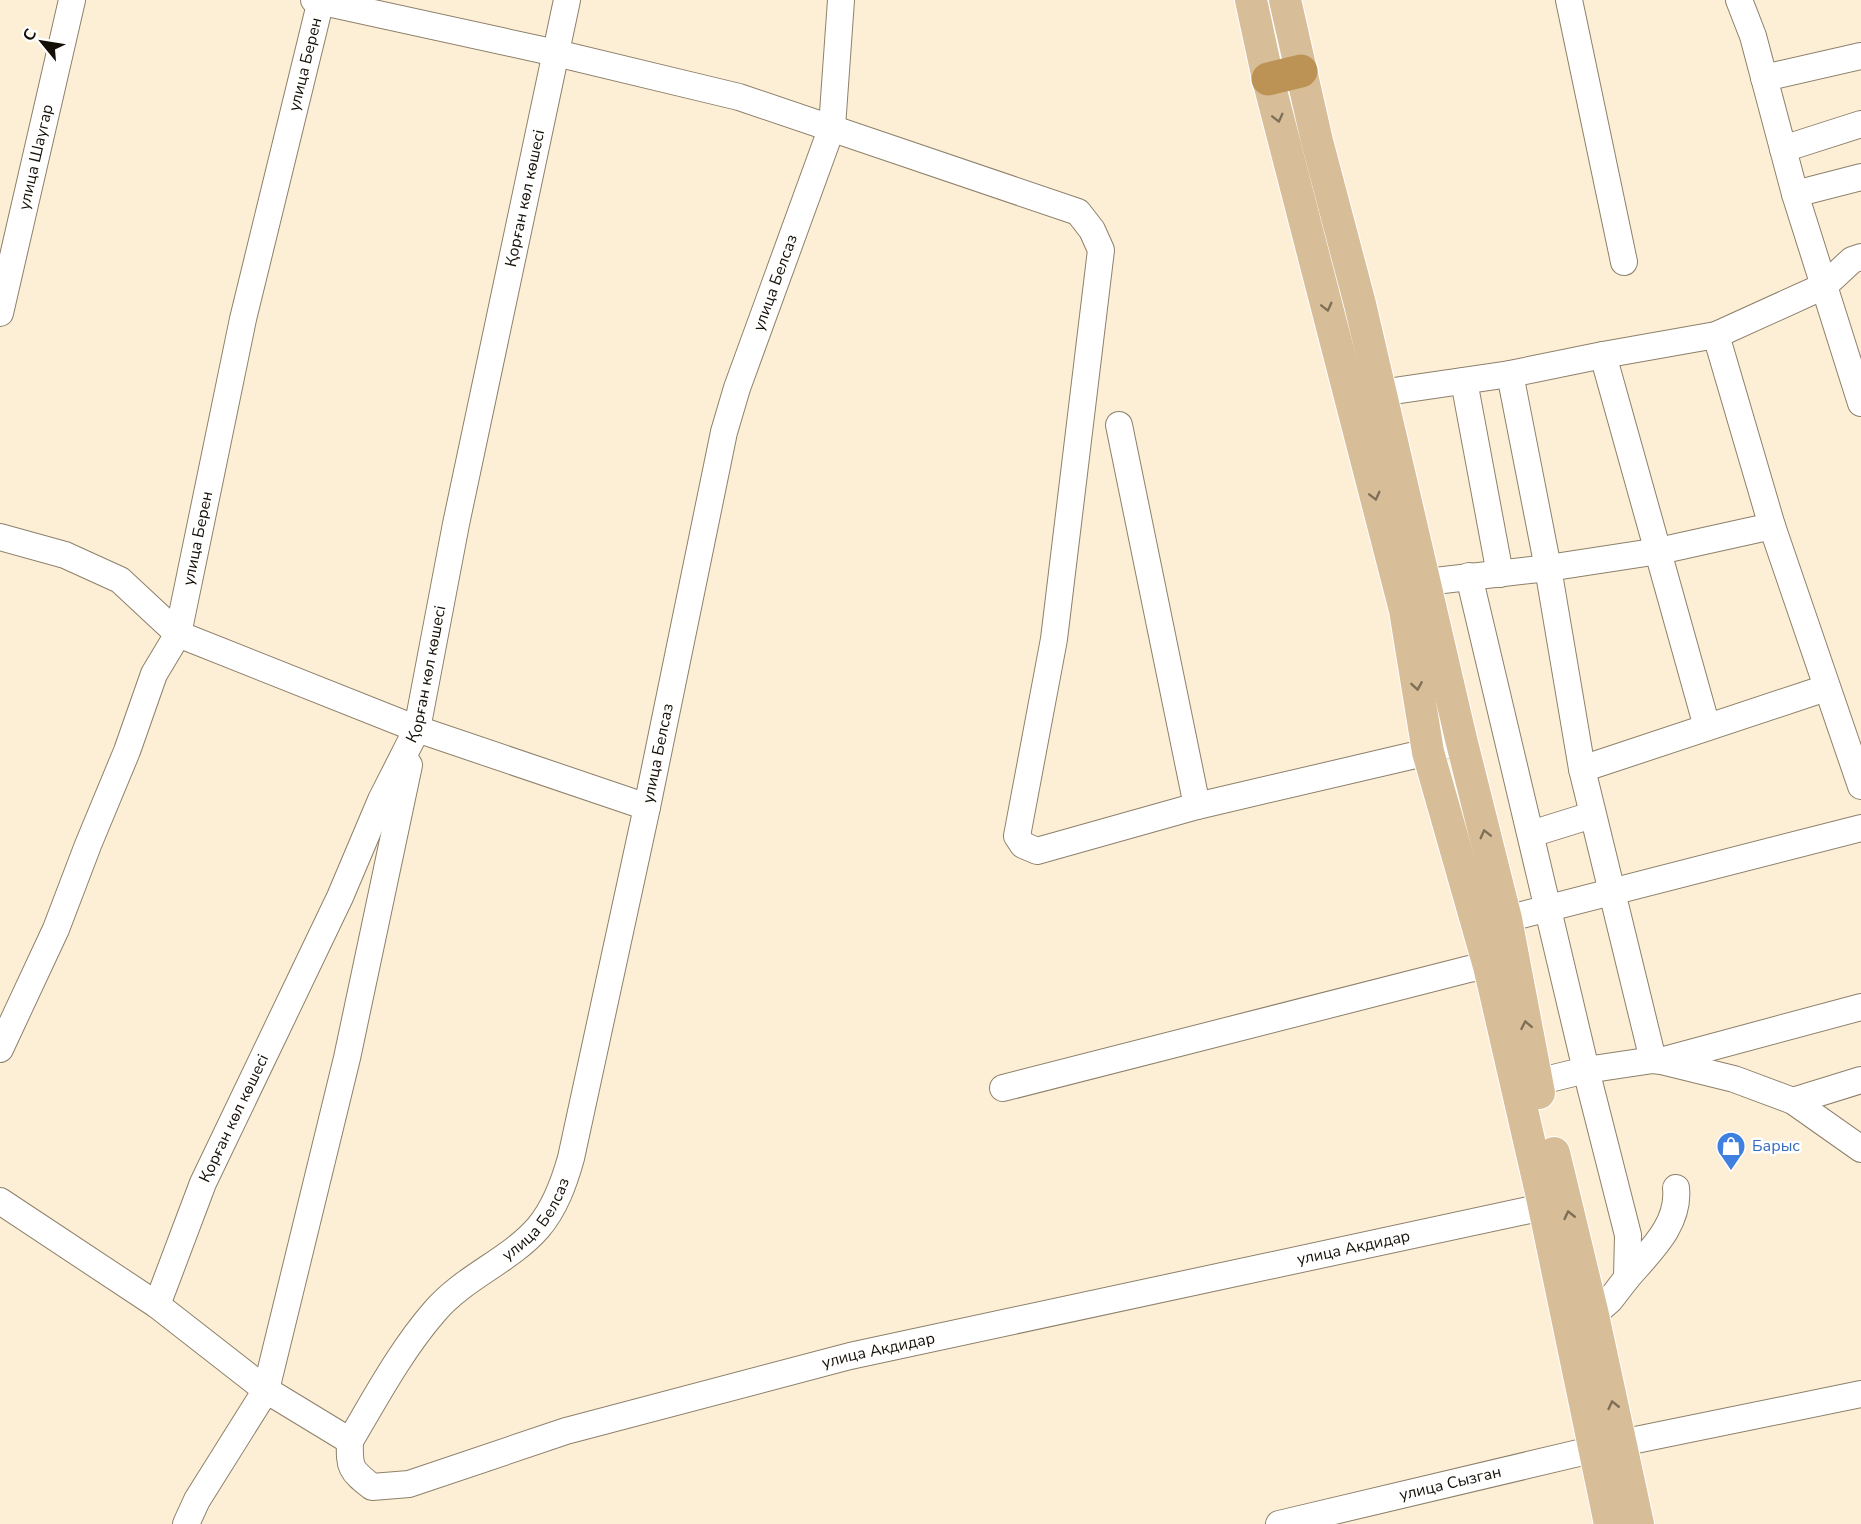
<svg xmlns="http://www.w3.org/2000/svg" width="1861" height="1524" viewBox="0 0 1861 1524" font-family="'Nunito Sans',sans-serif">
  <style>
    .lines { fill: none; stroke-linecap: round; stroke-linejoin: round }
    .minor-casing { stroke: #8d806a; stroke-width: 28 }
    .major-casing { stroke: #fff; stroke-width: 34 }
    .highway-casing { stroke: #fff; stroke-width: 36 }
    .minor { stroke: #fff; stroke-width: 26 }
    .major { stroke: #d7be98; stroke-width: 32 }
    .highway { stroke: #bc9354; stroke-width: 33 }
    .oneway { stroke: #7f6f57 }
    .labels { text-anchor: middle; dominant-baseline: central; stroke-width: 5; stroke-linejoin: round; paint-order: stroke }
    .street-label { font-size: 16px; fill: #140f07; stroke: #fff }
    .shop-label { font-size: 16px; fill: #366cbe; stroke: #fff; text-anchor: start }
  </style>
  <rect width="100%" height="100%" fill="#fdeed6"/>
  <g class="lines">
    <!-- minor casing -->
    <g class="minor-casing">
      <g id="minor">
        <path d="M 314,0 L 556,53 L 739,97 L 1078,212 L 1092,230 L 1101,250 L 1054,639 L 1017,836 L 1023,845 L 1037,851 L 1197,806 L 1428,752 L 1461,739"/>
        <path d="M 1569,0 L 1624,262"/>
        <path d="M 1739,0 L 1753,36 L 1795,194 L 1861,403"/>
        <path d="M 1764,78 L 1861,56"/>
        <path d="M 1783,149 L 1861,124"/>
        <path d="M 1795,194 L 1861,177"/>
        <path id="s1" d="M 0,313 L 72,0"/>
        <path d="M 1603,355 L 1707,727"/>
        <path d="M 1510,374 L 1548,568 L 1582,769 L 1826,688"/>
        <path d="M 1464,381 L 1500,574"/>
        <path d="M 1380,393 L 1510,374 L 1603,355 L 1716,335 L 1824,286 L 1852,260 L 1861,257"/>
        <path d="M 1119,425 L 1197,806"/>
        <path d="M 1772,526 L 1861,786"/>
        <path d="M 0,537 L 65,555 L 120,580 L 178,634 L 417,729 L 647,807"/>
        <path d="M 1469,576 L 1586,1070 L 1628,1235 L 1627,1278 L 1610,1300 L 1593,1315"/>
        <path d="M 1426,582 L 1548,568 L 1659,551 L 1772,526 L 1716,335"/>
        <path d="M 1582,769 L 1653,1060"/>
        <path d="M 1531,834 L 1592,815"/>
        <path d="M 1506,919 L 1861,828"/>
        <path id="s2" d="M 0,1049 L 56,929 L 88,845 L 127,751 L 154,674 L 178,634 L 243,319 L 321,0"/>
        <path d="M 1664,1060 L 1861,1007"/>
        <path d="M 1537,1082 L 1586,1070 L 1653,1060 L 1661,1061 L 1734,1079 L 1793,1101 L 1861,1149"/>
        <path d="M 1003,1088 L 1469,969 L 1489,966"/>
        <path d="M 1793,1101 L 1861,1080"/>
        <path id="s3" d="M 0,1201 L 157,1305 L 266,1390 L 350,1441 C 349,1469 351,1470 372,1487 L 409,1484 L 566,1431 L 850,1356 L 1543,1207"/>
        <path d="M 1627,1278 C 1649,1252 1680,1225 1676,1188"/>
        <path id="s4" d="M 157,1305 L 203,1183 L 340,897 L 381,800 L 417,729 L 456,524 L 567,0"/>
        <path id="s5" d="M 350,1441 C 376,1397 401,1350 435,1311 C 464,1277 509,1261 538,1228 C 555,1208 564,1183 571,1158 L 647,807 L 724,432 L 737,388 L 832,127 L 841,0"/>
        <path d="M 186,1524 L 197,1500 L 266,1390 L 347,1058 L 409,765"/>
        <path id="s6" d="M 1279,1524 L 1621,1443 L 1861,1394"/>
      </g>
    </g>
    <!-- major casing -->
    <g class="major-casing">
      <g id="major">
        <path d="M 1251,0 L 1268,79 L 1405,610 L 1428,752 L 1489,966 L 1542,1197 L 1610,1524"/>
        <path d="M 1285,0 L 1317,141 L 1360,304 L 1461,739 L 1506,919 L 1539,1093"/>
        <path d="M 1554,1153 L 1593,1315 L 1638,1524"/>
      </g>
    </g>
    <!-- highway casing -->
    <g class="highway-casing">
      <path id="highway" d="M 1268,79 L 1301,71"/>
    </g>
    <!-- minor -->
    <use href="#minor" class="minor"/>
    <!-- major -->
    <use href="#major" class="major"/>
    <!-- highway -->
    <use href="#highway" class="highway"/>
  </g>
  <!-- one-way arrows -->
  <defs><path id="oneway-chevron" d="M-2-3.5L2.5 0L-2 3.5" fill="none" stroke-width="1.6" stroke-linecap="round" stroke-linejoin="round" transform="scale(1.5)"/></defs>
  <g class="oneway">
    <use href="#oneway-chevron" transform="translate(1278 118) rotate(76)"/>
    <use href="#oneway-chevron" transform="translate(1327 307) rotate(76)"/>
    <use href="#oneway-chevron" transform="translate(1375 496) rotate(76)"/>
    <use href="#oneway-chevron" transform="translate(1417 686) rotate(81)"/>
    <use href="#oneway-chevron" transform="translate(1485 834) rotate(-104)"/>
    <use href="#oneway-chevron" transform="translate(1526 1025) rotate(-101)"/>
    <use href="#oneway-chevron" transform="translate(1569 1215) rotate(-103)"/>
    <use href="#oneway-chevron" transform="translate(1613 1405) rotate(-103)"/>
  </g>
  <!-- icons -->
  <defs>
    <g id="shop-pin" transform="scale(1.5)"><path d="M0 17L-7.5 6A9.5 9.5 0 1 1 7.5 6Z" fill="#3f7fe0" stroke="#fff"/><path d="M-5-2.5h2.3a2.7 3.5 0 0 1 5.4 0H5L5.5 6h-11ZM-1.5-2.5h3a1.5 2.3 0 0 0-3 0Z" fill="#fff"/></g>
  </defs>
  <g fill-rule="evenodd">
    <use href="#shop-pin" x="1731" y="1146"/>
  </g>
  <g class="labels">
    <!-- street labels -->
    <g class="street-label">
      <text stroke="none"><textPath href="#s2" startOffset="1036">улица Берен</textPath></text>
      <text stroke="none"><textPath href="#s1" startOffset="160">улица Шаугар</textPath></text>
      <text stroke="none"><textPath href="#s4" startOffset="1174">Қорған көл көшесі</textPath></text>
      <text stroke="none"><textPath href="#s5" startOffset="1266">улица Белсаз</textPath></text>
      <text stroke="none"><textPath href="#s2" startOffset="550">улица Берен</textPath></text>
      <text stroke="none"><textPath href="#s4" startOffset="688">Қорған көл көшесі</textPath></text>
      <text stroke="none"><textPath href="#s5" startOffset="780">улица Белсаз</textPath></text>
      <text stroke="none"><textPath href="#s4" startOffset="202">Қорған көл көшесі</textPath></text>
      <text stroke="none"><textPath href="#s5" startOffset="294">улица Белсаз</textPath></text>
      <text stroke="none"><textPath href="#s3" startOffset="1491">улица Акдидар</textPath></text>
      <text stroke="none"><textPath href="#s3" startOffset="1005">улица Акдидар</textPath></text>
      <text stroke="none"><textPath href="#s6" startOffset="176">улица Сызган</textPath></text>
    </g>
    <!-- shop labels -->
    <g class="shop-label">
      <text x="1752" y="1146">Барыс</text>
    </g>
  </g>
  <!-- north arrow -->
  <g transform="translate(42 42) rotate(300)" stroke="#ffffff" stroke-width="4.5" paint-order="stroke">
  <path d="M0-4.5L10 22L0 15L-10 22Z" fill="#140f07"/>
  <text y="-9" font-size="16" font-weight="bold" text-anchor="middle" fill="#140f07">С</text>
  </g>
</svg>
